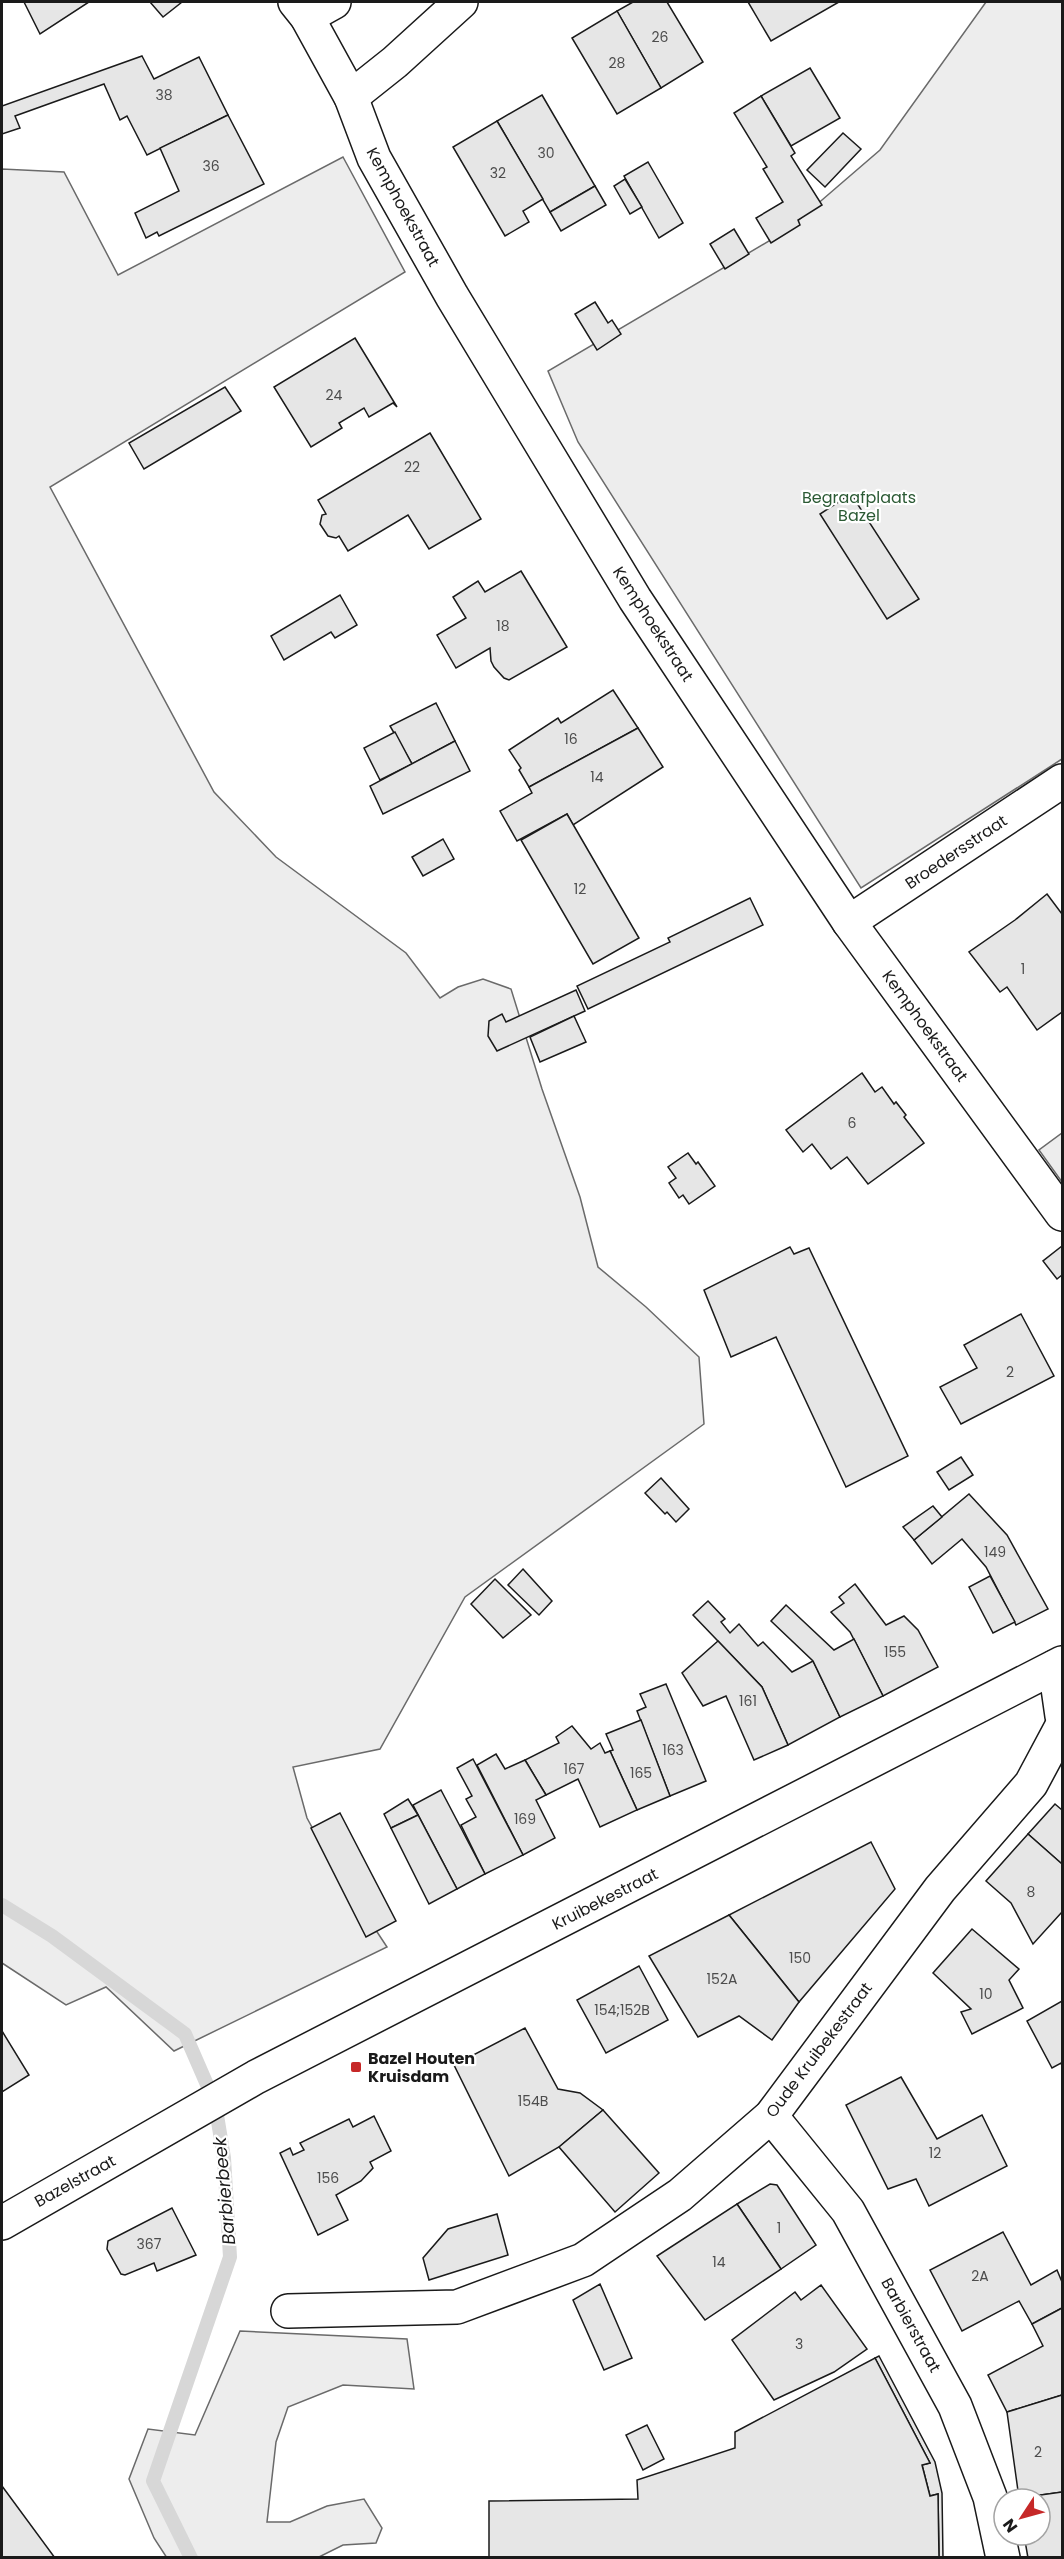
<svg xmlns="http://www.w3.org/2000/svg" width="1064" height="2559" viewBox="0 0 1064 2559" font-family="Poppins,sans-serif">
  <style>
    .built { fill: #ededed; stroke: #6a6a6a; stroke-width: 1.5 }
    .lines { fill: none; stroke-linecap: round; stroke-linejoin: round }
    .stream { stroke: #d7d7d7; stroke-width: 14 }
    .building { fill: #e6e6e6; stroke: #1a1a1a; stroke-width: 1.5 }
    .minor-casing { stroke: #1a1a1a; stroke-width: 36 }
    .secondary-casing { stroke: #1a1a1a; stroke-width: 36 }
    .minor { stroke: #fff; stroke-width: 33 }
    .secondary { stroke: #fff; stroke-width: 33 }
    .poi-dot { fill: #c62828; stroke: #fff; stroke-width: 2 }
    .labels { text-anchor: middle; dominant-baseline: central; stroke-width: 4.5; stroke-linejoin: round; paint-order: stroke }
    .number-label { font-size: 14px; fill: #4d4d4d }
    .street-label { font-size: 16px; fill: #1a1a1a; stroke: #fff }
    .park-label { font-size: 16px; fill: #2b5a34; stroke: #fff }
    .poi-label { font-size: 16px; font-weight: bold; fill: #1a1a1a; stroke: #fff; text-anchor: start }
    .water-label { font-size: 18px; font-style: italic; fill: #1a1a1a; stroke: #fff }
  </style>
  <rect width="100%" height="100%" fill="#fff"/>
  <!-- built -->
  <g class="built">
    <path d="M 986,2 L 1062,2 L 1062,759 L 861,888 L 578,442 L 548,371 L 786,231 L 880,150 Z"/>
    <path d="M 343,157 L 405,272 L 50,487 L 214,792 L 276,857 L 406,953 L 440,998 L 458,987 L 483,979 L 511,989 L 542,1089 L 580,1197 L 598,1267 L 646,1307 L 699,1357 L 704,1424 L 465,1597 L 380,1749 L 293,1767 L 307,1818 L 331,1862 L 387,1947 L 174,2051 L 106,1987 L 66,2005 L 2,1963 L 2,169 L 64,172 L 118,275 Z"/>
    <path d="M 1062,1133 L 1062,1182 L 1039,1150 Z"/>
    <path d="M 240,2331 L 407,2339 L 414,2389 L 343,2385 L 288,2407 L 276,2442 L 267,2522 L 290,2522 L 327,2506 L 364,2499 L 382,2528 L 376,2543 L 343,2545 L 319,2557 L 167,2558 L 154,2538 L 129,2479 L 148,2429 L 195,2435 Z"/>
  </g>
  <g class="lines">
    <!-- stream -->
    <path class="stream" d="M 2,1905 L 52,1936 L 185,2034 L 215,2103 L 224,2158 L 230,2257 L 153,2481 L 191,2558"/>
  </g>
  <!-- building -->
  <g class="building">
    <path d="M 24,2 L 89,2 L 40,34 Z"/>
    <path d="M 150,2 L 182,2 L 163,17 Z"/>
    <path d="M 633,2 L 667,2 L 703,62 L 661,88 L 617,11 Z"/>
    <path d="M 748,2 L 839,2 L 771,41 Z"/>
    <path d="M 617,11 L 661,88 L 617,114 L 572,38 Z"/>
    <path d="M 142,56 L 154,79 L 199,57 L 228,115 L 147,155 L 127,116 L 120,120 L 104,84 L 15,116 L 20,128 L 2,134 L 2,106 Z"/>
    <path d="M 810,68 L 840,118 L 791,146 L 761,96 Z"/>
    <path d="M 542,95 L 595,186 L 550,212 L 497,121 Z"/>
    <path d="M 761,96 L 795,153 L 791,156 L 822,205 L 798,220 L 800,225 L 771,243 L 756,218 L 783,202 L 763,169 L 767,167 L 734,113 Z"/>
    <path d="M 228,115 L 264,184 L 159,236 L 157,232 L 146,238 L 135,213 L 179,191 L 160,148 Z"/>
    <path d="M 497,121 L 543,199 L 523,211 L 529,222 L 505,236 L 453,147 Z"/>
    <path d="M 843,133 L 861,149 L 825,187 L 807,170 Z"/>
    <path d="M 648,162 L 683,223 L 659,238 L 624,176 Z"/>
    <path d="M 625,179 L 642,207 L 630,214 L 614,186 Z"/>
    <path d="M 595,186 L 606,205 L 561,231 L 550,212 Z"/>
    <path d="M 734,229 L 749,254 L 725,269 L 710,244 Z"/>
    <path d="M 595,302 L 608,323 L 612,320 L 621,334 L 597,350 L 575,314 Z"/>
    <path d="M 355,338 L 397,407 L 393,403 L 369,417 L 364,408 L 339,423 L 342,428 L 311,447 L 274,387 Z"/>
    <path d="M 225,387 L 241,411 L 144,469 L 129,443 Z"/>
    <path d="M 430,433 L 481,519 L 429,549 L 408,515 L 348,551 L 339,536 L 336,538 L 328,536 L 320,524 L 322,515 L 326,514 L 318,500 Z"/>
    <path d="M 851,494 L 919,599 L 887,619 L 820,514 Z"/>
    <path d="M 521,571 L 567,647 L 509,680 L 504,678 L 494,667 L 491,661 L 490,648 L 456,668 L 437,635 L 466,618 L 453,597 L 478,581 L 485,592 Z"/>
    <path d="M 340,595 L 357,625 L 335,638 L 331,632 L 284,660 L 271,636 Z"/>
    <path d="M 613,690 L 638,728 L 529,787 L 519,770 L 521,768 L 509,750 L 558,718 L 561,723 Z"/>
    <path d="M 436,703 L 455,741 L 412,764 L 390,726 Z"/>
    <path d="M 638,728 L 663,767 L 573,825 L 567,814 L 517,841 L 500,811 L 532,793 L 529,787 Z"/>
    <path d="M 395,732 L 412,764 L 380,780 L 364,748 Z"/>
    <path d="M 455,741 L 470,771 L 383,814 L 370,786 Z"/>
    <path d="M 567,814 L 639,938 L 593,964 L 521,840 Z"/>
    <path d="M 443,839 L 454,859 L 423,876 L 412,857 Z"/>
    <path d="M 1047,894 L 1062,914 L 1062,1012 L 1037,1030 L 1007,987 L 1000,992 L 969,952 L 1015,920 Z"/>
    <path d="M 750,898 L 763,925 L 588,1009 L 577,986 L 670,942 L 668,938 Z"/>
    <path d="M 576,990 L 585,1011 L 497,1051 L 488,1036 L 489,1021 L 502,1014 L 506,1022 Z"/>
    <path d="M 574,1016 L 586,1042 L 540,1062 L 530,1037 Z"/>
    <path d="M 862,1073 L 875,1092 L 882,1087 L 894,1104 L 896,1102 L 906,1115 L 904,1117 L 924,1143 L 868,1184 L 847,1157 L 831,1169 L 812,1144 L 803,1152 L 786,1130 Z"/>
    <path d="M 688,1153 L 696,1164 L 698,1162 L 715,1186 L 689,1204 L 683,1195 L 679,1198 L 669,1183 L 676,1178 L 668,1167 Z"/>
    <path d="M 1062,1246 L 1062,1275 L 1057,1279 L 1043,1261 Z"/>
    <path d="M 790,1247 L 794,1254 L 809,1248 L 908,1456 L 846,1487 L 776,1337 L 731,1357 L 704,1290 Z"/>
    <path d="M 1021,1314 L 1054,1376 L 961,1424 L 940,1387 L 977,1368 L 964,1345 Z"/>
    <path d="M 961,1457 L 973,1475 L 949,1490 L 937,1472 Z"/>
    <path d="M 661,1478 L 689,1509 L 676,1522 L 667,1512 L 665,1514 L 645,1493 Z"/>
    <path d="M 969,1494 L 1007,1535 L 1048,1609 L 1016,1625 L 986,1567 L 962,1539 L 932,1564 L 914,1540 Z"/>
    <path d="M 933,1506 L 942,1517 L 914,1540 L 903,1527 Z"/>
    <path d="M 523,1569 L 552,1601 L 539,1615 L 508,1585 Z"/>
    <path d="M 990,1576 L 1015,1622 L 993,1633 L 969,1587 Z"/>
    <path d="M 495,1579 L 531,1615 L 503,1638 L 471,1604 Z"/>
    <path d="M 855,1584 L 886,1625 L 904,1616 L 918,1630 L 938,1667 L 883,1696 L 850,1632 L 831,1612 L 844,1603 L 839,1597 Z"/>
    <path d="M 708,1601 L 725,1619 L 721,1622 L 730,1633 L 739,1624 L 758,1646 L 763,1642 L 792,1672 L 813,1661 L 840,1717 L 788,1745 L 762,1687 L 693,1615 Z"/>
    <path d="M 786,1605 L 834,1650 L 854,1639 L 883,1696 L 840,1717 L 813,1661 L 771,1621 Z"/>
    <path d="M 718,1641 L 762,1687 L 788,1745 L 754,1760 L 726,1696 L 703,1706 L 682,1673 Z"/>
    <path d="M 666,1684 L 706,1781 L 670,1796 L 637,1711 L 646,1707 L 640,1694 Z"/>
    <path d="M 641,1720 L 670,1796 L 637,1810 L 610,1751 L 613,1750 L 606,1734 Z"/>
    <path d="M 572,1726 L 591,1749 L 600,1743 L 605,1753 L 610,1751 L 637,1810 L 600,1827 L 578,1779 L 546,1795 L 525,1760 L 559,1743 L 556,1737 Z"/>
    <path d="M 496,1754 L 505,1769 L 525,1760 L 546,1795 L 536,1800 L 555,1838 L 523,1855 L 477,1765 Z"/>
    <path d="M 473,1759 L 523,1855 L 485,1874 L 461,1825 L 476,1817 L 466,1799 L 472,1796 L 457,1768 Z"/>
    <path d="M 441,1790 L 485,1874 L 457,1889 L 413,1805 Z"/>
    <path d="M 408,1799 L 418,1815 L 391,1828 L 384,1814 Z"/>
    <path d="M 1055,1804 L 1062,1810 L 1062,1864 L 1028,1834 Z"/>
    <path d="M 340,1813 L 396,1921 L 366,1937 L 311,1828 Z"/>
    <path d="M 418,1815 L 457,1889 L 429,1904 L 391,1828 Z"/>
    <path d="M 1028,1834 L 1062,1864 L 1062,1912 L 1033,1944 L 1011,1903 L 986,1881 Z"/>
    <path d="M 871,1842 L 895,1889 L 799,2002 L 729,1915 Z"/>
    <path d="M 729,1915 L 799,2002 L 772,2040 L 739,2016 L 698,2037 L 649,1956 Z"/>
    <path d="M 972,1929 L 1019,1969 L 1009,1980 L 1023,2008 L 972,2034 L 961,2012 L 971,2009 L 933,1973 Z"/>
    <path d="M 639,1966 L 668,2020 L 606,2053 L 577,2000 Z"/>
    <path d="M 1062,2001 L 1062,2066 L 1061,2063 L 1052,2068 L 1027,2021 Z"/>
    <path d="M 525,2028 L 558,2089 L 580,2093 L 603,2110 L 559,2147 L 509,2176 L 454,2065 Z"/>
    <path d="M 2,2031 L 29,2075 L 2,2092 Z"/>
    <path d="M 901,2077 L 937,2139 L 982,2115 L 1007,2166 L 929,2206 L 916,2179 L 888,2189 L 846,2105 Z"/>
    <path d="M 603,2110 L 659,2173 L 615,2212 L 559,2147 Z"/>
    <path d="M 374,2116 L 391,2151 L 370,2162 L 373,2168 L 361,2181 L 336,2195 L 348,2220 L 318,2235 L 280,2153 L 290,2148 L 293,2155 L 304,2150 L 300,2143 L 349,2119 L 353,2127 Z"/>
    <path d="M 770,2184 L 777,2185 L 816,2245 L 781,2269 L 737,2204 Z"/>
    <path d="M 737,2204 L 781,2269 L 705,2320 L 657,2256 Z"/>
    <path d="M 172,2208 L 196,2255 L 157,2271 L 154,2263 L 125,2275 L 121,2274 L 107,2249 L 108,2241 Z"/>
    <path d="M 497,2214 L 508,2255 L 429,2280 L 423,2258 L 448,2229 Z"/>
    <path d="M 1003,2232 L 1031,2285 L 1057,2270 L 1062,2282 L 1062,2308 L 1032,2324 L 1019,2301 L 962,2331 L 930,2270 Z"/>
    <path d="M 600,2284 L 632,2358 L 604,2370 L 573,2300 Z"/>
    <path d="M 821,2285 L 867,2349 L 834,2372 L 774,2400 L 732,2340 L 795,2292 L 801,2300 Z"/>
    <path d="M 1062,2308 L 1062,2395 L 1007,2412 L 988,2375 L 1043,2346 L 1032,2324 Z"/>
    <path d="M 879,2356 L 935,2462 L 942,2493 L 943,2558 L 939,2558 L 938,2494 L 930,2496 L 922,2465 L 930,2463 L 875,2358 Z"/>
    <path d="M 875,2358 L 930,2463 L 922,2465 L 930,2496 L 938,2494 L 939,2558 L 489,2558 L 489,2501 L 638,2499 L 637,2480 L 735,2448 L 735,2432 Z"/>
    <path d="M 1062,2395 L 1062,2492 L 1019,2498 L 1007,2412 Z"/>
    <path d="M 647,2425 L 664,2459 L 643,2470 L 626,2435 Z"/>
    <path d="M 2,2486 L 55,2558 L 2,2558 Z"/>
    <path d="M 1062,2492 L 1062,2558 L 1028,2558 L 1024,2535 L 1040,2535 L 1040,2499 L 1019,2498 Z"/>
  </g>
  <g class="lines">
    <!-- minor casing -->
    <g class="minor-casing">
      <g id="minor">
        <path d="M 295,2 L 307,17 L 351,97 L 374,158 L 452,296 L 635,599 L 849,922 L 1062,1214"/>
        <path d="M 307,17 L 334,2"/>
        <path d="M 351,97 L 395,62 L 461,2"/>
        <path d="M 849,922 L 1062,781"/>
        <path d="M 1055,1667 L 1062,1716"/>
        <path d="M 771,2116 L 848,2211 L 955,2406 L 990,2497 L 1003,2558"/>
        <path d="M 288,2311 L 457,2307 L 583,2260 L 680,2195 L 771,2116 L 940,1889 L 1031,1784 L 1062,1726"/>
      </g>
    </g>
    <!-- secondary casing -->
    <g class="secondary-casing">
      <path id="secondary" d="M 2,2223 L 256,2077 L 1062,1663"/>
    </g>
    <!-- minor -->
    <use href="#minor" class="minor"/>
    <!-- secondary -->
    <use href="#secondary" class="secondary"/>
  </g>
  <!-- markers -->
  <rect class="poi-dot" x="350" y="2061" width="12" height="12" rx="3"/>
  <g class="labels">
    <!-- number labels -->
    <g class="number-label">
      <text x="660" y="37">26</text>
      <text x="617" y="63">28</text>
      <text x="164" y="95">38</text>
      <text x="546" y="153">30</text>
      <text x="211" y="166">36</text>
      <text x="498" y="173">32</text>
      <text x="334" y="395">24</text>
      <text x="412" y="467">22</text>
      <text x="503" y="626">18</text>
      <text x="571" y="739">16</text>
      <text x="597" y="777">14</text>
      <text x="580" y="889">12</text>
      <text x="1023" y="969">1</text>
      <text x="852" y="1123">6</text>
      <text x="1010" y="1372">2</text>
      <text x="995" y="1552">149</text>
      <text x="895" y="1652">155</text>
      <text x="748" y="1701">161</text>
      <text x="673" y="1750">163</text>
      <text x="574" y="1769">167</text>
      <text x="641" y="1773">165</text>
      <text x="525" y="1819">169</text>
      <text x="1031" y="1892">8</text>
      <text x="800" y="1958">150</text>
      <text x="722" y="1979">152A</text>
      <text x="986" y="1994">10</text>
      <text x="622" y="2010">154;152B</text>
      <text x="533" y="2101">154B</text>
      <text x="935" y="2153">12</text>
      <text x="328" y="2178">156</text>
      <text x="779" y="2228">1</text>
      <text x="149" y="2244">367</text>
      <text x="719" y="2262">14</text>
      <text x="980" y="2276">2A</text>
      <text x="799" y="2344">3</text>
      <text x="1038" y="2452">2</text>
    </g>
    <!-- street labels -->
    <g class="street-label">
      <text transform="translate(403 207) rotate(61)">Kemphoekstraat</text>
      <text transform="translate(653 624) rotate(57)">Kemphoekstraat</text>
      <text transform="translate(956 852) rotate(-34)">Broedersstraat</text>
      <text transform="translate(925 1026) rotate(54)">Kemphoekstraat</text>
      <text transform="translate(605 1899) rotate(-27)">Kruibekestraat</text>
      <text transform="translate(819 2050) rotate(-53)">Oude Kruibekestraat</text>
      <text transform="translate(75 2181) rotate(-29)">Bazelstraat</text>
      <text transform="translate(911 2325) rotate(61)">Barbierstraat</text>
    </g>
    <!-- park labels -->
    <g class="park-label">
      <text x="859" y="497">Begraafplaats<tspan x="859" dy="18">Bazel</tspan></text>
    </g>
    <!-- poi labels -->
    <g class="poi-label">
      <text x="368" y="2058">Bazel Houten<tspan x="368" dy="18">Kruisdam</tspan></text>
    </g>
    <!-- water labels -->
    <g class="water-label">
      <text transform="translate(224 2191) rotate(-95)">Barbierbeek</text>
    </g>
  </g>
  <!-- border -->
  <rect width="1064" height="2559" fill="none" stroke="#1a1a1a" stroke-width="6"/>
  <!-- north arrow -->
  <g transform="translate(1022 2517) rotate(234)"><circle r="28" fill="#ffffff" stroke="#a3a3a3" stroke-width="1.5"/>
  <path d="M0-4.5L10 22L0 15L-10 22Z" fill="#c62828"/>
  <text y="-9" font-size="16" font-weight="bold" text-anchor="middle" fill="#1a1a1a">N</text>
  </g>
</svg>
